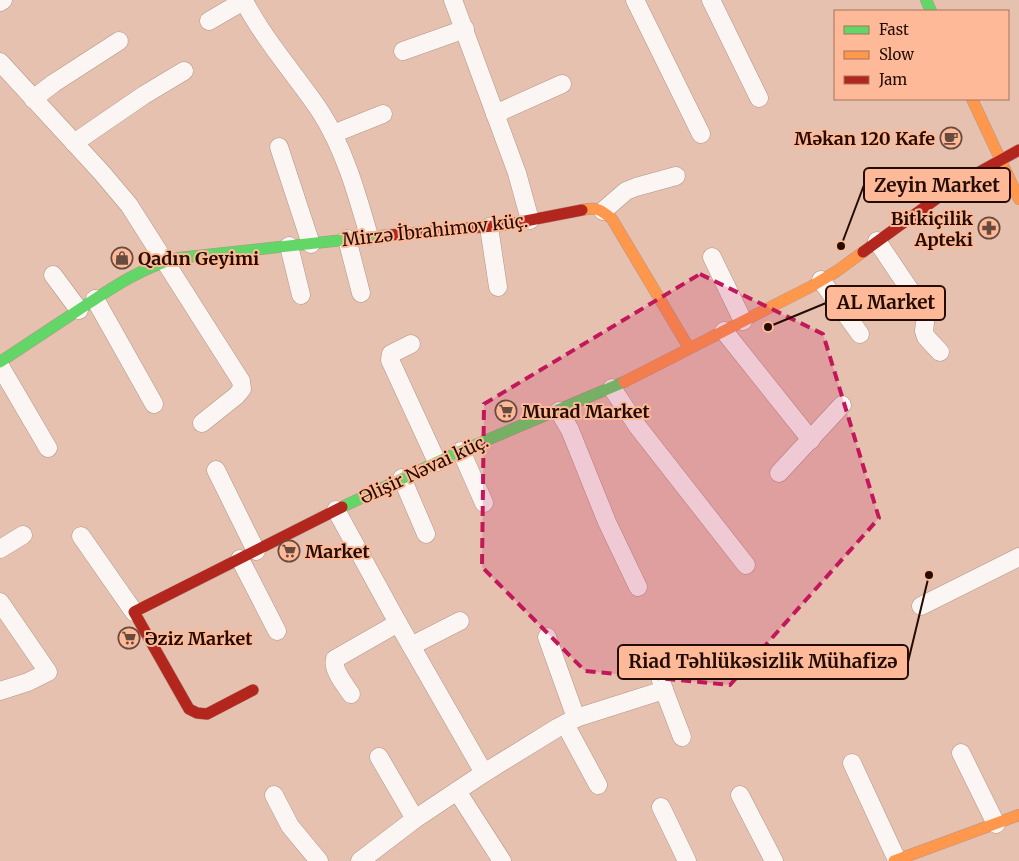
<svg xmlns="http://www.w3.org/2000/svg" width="1019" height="861" viewBox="0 0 1019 861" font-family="Merriweather,serif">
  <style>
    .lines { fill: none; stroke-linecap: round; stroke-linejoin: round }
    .street-casing { stroke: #b29587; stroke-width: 19 }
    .fast-casing { stroke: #b29587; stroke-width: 12 }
    .slow-casing { stroke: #b29587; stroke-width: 12 }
    .jam-casing { stroke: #b29587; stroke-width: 12 }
    .street { stroke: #fbf6f3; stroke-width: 18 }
    .fast { stroke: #63d668; stroke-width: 11 }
    .slow { stroke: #ff974d; stroke-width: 11 }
    .jam { stroke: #b3261e; stroke-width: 11 }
    .marked { fill: #c2185b; fill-opacity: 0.2; stroke: #c2185b; stroke-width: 4; stroke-dasharray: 10 6; stroke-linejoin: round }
    .labels { text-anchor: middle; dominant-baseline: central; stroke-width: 4; stroke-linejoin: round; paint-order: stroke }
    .poi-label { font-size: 18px; font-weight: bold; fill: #240c02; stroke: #fdb998; text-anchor: start }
    .street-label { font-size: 18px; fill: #240c02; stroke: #fdb998 }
    .leader { fill: none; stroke: #240c02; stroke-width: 2 }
    .callout-dot { fill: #240c02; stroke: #fdb998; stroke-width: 2 }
    .callout { fill: #fdb998; stroke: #240c02; stroke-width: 2 }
    .callout-label { font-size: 19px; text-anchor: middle; font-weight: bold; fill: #240c02 }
  </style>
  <rect width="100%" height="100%" fill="#e6c1af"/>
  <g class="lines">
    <!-- street casing -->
    <g class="street-casing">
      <g id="street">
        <path d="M 453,0 L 517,173 L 530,220"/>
        <path d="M 635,0 L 701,134"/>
        <path d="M 711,0 L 759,98"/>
        <path d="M 244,1 C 265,41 295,74 320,111 C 344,148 357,194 369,236"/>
        <path d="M 0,2 L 3,0"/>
        <path d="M 209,21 L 245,0"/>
        <path d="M 403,51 L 465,29"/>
        <path d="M 0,62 L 102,173 L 129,205 L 241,381 L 242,389 L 236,396 L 202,423"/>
        <path d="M 33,99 L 54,83 L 119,41"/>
        <path d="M 495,114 L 562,84"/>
        <path d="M 333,134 L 383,114"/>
        <path d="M 74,143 L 144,95 L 184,71"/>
        <path d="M 279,147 L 311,244"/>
        <path d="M 603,211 L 626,191 L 636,187 L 676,176"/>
        <path d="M 489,227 L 498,287"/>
        <path d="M 347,239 L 361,293"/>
        <path d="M 877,241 L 926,314 L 924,331 L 926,337 L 940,352"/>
        <path d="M 289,246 L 301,295"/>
        <path d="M 712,257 L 743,321"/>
        <path d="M 53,275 L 79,310"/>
        <path d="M 821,280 L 860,334"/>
        <path d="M 95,299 L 154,404"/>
        <path d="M 724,331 L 811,440"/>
        <path d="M 411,344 L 391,354 L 390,360 L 437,462"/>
        <path d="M 0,366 L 48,448"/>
        <path d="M 612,388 L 638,427 L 746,565"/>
        <path d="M 559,411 L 570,430 L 607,522 L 638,587"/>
        <path d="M 461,451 L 484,503"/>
        <path d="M 216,470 L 256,551"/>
        <path d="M 779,473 L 842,405"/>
        <path d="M 402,478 L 426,534"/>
        <path d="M 336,510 L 398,623 L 484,773 L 415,819 L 360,861"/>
        <path d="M 81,536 L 134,612"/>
        <path d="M 0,549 L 23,535"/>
        <path d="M 240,559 L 277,631"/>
        <path d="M 0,602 L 48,672 L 28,682 L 0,691"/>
        <path d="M 921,606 L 1019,557"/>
        <path d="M 547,637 L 576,718"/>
        <path d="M 411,646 L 460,621"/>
        <path d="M 654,657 L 664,690 L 682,737"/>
        <path d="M 351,694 C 345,685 332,670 335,659 L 398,623"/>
        <path d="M 565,724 L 598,785"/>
        <path d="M 961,753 L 996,824"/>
        <path d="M 379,757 L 415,819"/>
        <path d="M 852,763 L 897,860"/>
        <path d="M 484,773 L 557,728 L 576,718 L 664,690"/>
        <path d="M 457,791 L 502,861"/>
        <path d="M 274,795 L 290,826 L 319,861"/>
        <path d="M 740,795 L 774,861"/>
        <path d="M 661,807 L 687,861"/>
      </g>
    </g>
    <!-- fast casing -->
    <g class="fast-casing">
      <g id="fast">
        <path d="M 926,0 L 931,11"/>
        <path d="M 0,362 C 26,345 51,328 77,311 C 109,290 140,268 178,258 L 389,235"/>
        <path d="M 342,507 L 461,451 L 624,382"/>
      </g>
    </g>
    <!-- slow casing -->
    <g class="slow-casing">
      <g id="slow">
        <path d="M 972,99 L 1019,199"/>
        <path d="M 582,210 C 597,207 600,209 612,219 L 689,348"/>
        <path d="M 624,382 L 812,286 L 837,271 L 863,252"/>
        <path d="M 894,861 L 1019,815"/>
      </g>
    </g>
    <!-- jam casing -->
    <g class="jam-casing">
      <g id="jam">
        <path d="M 389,235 L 505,225 L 582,210"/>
        <path d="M 863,252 L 954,186 L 1019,150"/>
        <path d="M 253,690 L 207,714 L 197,713 L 189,709 L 134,612 L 342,507"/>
      </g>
    </g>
    <!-- street -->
    <use href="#street" class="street"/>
    <!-- fast -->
    <use href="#fast" class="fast"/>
    <!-- slow -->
    <use href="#slow" class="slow"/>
    <!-- jam -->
    <use href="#jam" class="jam"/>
  </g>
  <!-- marked area -->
  <path class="marked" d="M 700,274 L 823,334 L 879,518 L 730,685 L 585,671 L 482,567 L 484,404 Z"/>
  <!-- icons -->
  <defs>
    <g id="cafe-ring" transform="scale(1.125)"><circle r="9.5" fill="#fdb998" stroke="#684b3f" stroke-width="1.5"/><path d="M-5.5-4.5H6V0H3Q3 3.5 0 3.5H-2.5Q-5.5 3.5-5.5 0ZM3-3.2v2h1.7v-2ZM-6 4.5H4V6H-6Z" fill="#684b3f"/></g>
    <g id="pharmacy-ring" transform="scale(1.125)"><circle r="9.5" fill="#fdb998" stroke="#684b3f" stroke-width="1.5"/><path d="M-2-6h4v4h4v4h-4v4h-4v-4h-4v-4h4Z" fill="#684b3f"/></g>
    <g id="shop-ring" transform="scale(1.125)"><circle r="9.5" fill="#fdb998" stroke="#684b3f" stroke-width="1.5"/><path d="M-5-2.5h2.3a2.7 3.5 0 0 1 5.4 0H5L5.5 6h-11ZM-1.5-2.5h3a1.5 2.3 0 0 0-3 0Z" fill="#684b3f"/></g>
    <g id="supermarket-ring" transform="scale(1.125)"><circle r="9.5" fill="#fdb998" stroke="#684b3f" stroke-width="1.5"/><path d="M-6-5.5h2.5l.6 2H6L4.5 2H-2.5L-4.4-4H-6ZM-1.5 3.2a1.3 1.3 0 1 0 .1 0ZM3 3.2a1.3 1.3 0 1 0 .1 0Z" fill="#684b3f"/></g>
  </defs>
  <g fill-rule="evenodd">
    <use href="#cafe-ring" x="951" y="138"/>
    <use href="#pharmacy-ring" x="989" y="228"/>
    <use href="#shop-ring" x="122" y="258"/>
    <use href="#supermarket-ring" x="506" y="411"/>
    <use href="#supermarket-ring" x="289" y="551"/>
    <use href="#supermarket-ring" x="129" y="638"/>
  </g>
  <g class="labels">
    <!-- poi labels -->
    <g class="poi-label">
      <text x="935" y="138" text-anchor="end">Məkan 120 Kafe</text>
      <text x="973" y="218" text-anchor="end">Bitkiçilik<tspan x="973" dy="21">Apteki</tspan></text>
      <text x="138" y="258">Qadın Geyimi</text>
      <text x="522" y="411">Murad Market</text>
      <text x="305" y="551">Market</text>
      <text x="145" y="638">Əziz Market</text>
    </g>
    <!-- street labels -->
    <g class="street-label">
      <text transform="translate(435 230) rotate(-6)">Mirzə İbrahimov küç.</text>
      <text transform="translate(424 469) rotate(-25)">Əlişir Nəvai küç.</text>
    </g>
  </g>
  <!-- callouts -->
  <path class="leader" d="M841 246L864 185M768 327L826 303M929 575L908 662"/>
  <g class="callout-dot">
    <circle cx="841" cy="246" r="5"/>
    <circle cx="768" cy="327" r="5"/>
    <circle cx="929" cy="575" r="5"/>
  </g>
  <g class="callout">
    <rect x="864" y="168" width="146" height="34" rx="5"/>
    <rect x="826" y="286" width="119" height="34" rx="5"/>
    <rect x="618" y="645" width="290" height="34" rx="5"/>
  </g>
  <g class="callout-label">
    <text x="937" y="192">Zeyin Market</text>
    <text x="886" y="309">AL Market</text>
    <text x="763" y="668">Riad Təhlükəsizlik Mühafizə</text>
  </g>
  <!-- legend -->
  <rect x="834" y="10" width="175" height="90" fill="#fdb998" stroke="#a6745c"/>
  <rect x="844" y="26" width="25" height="8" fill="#63d668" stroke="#a6745c"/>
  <text x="879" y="35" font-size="15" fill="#240c02">Fast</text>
  <rect x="844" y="51" width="25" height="8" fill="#ff974d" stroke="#a6745c"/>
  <text x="879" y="60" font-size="15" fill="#240c02">Slow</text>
  <rect x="844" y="76" width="25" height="8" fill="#b3261e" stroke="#a6745c"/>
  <text x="879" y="85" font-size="15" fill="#240c02">Jam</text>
</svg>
